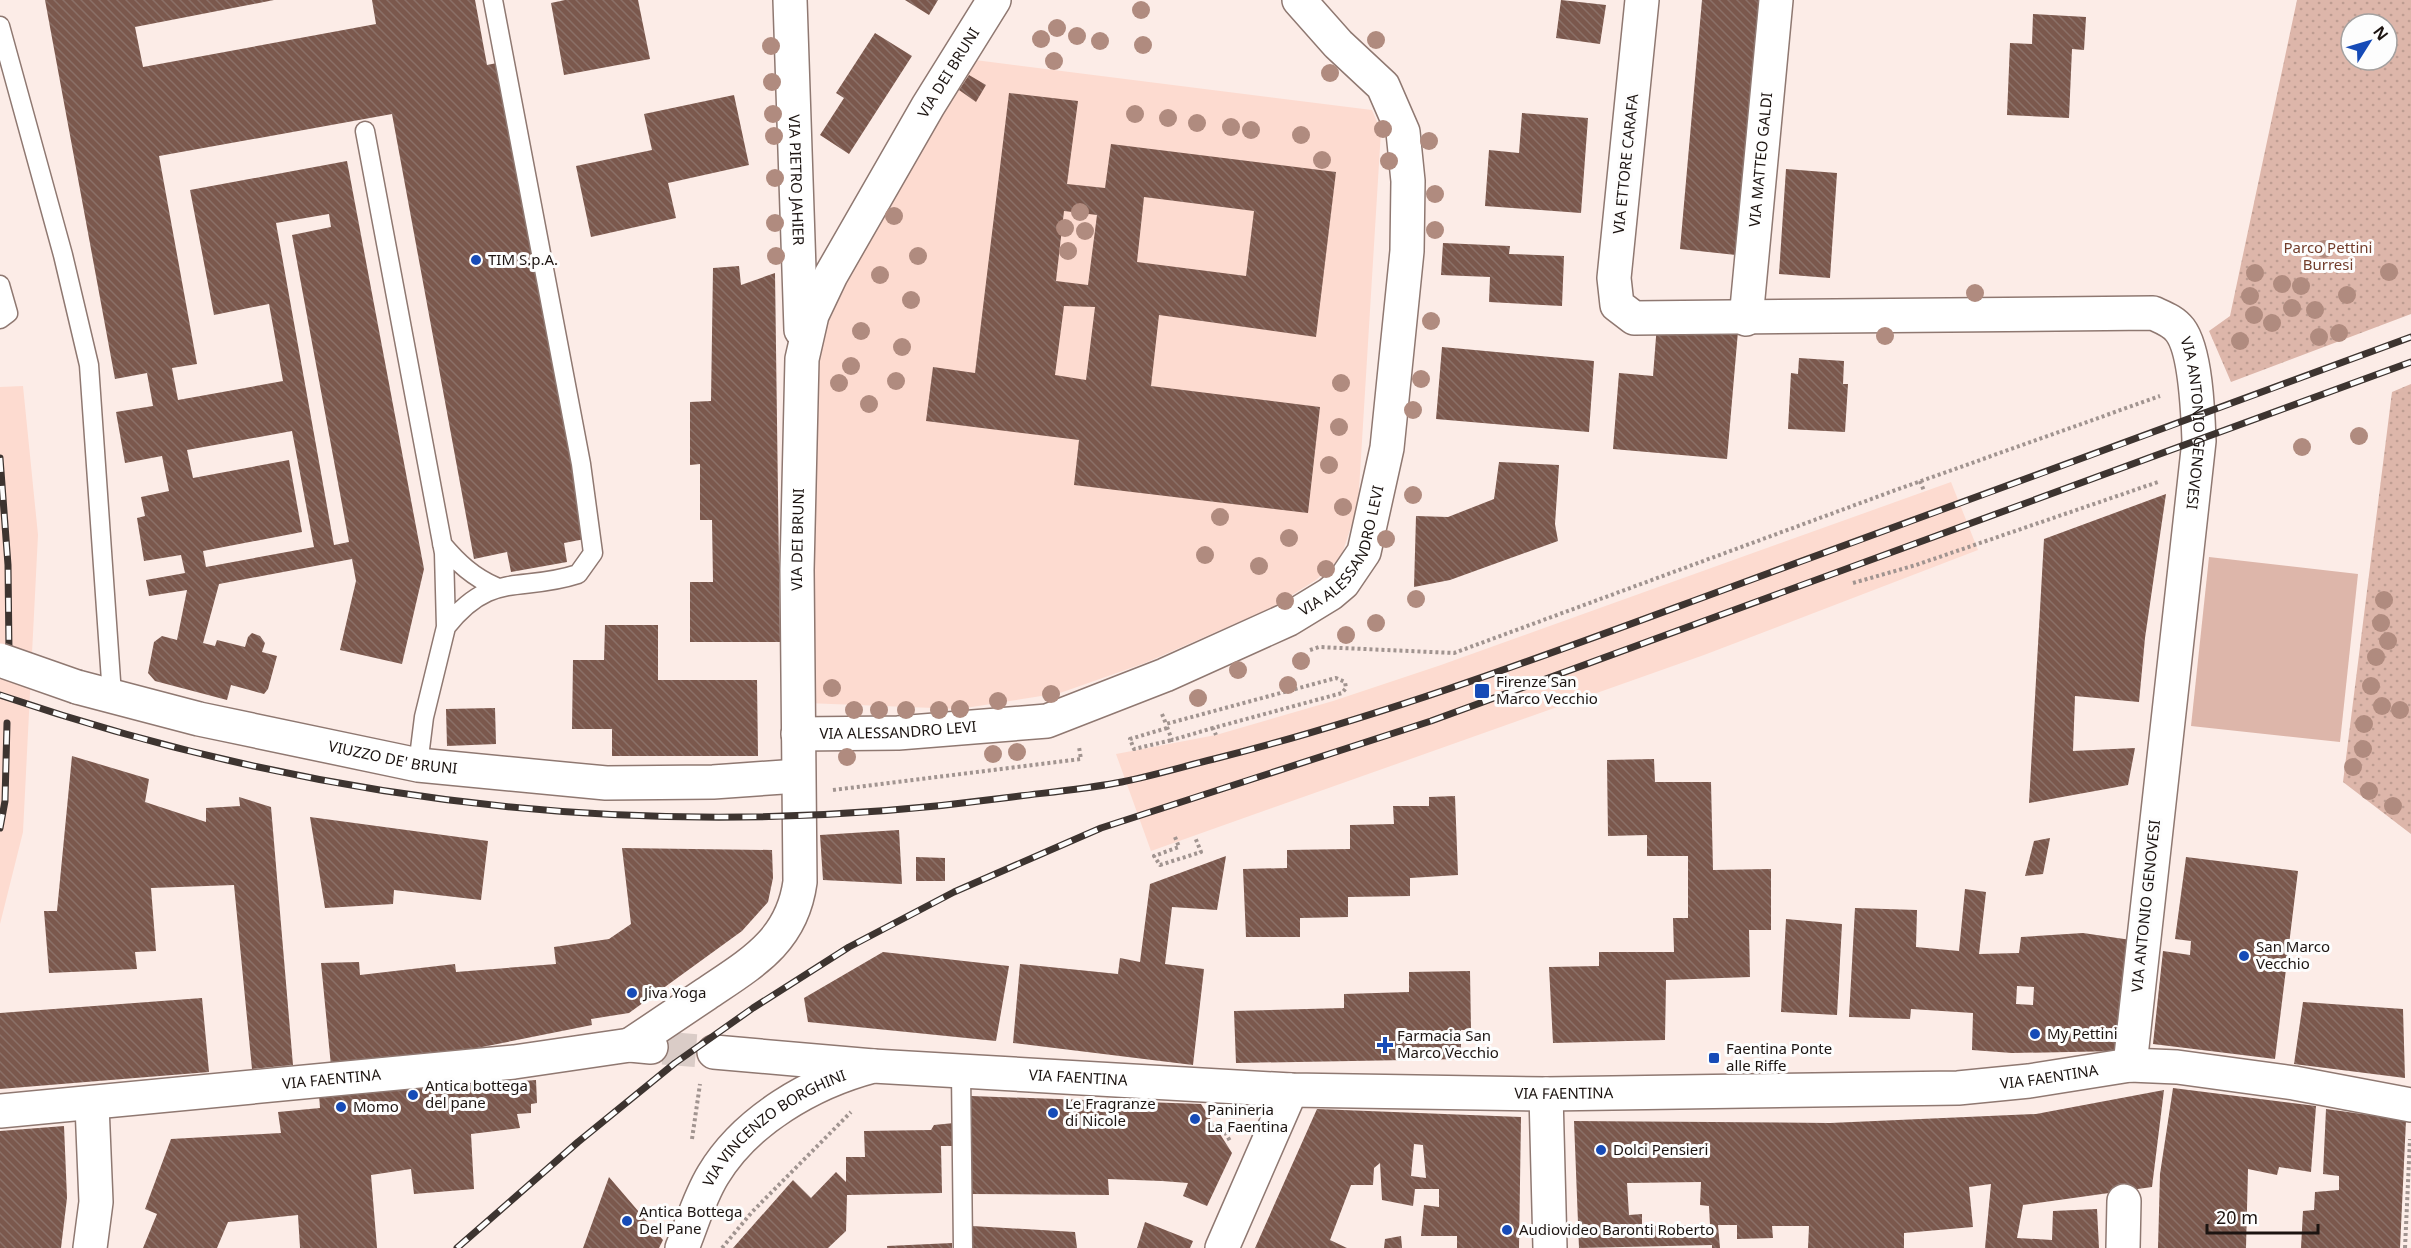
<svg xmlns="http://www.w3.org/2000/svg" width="2411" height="1248" viewBox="0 0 2411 1248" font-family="'Noto Sans',sans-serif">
<defs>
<pattern id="green-dots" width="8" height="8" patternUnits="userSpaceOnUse" patternTransform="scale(1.5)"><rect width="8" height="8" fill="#ddb6aa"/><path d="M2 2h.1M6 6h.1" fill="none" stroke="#bd9c91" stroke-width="1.8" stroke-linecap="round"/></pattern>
<pattern id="building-back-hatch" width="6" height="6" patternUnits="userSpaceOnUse" patternTransform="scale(1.5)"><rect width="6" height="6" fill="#7b584d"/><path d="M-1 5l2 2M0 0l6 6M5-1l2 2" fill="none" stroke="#8b7068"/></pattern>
</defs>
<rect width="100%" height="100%" fill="#fcece7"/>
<path fill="#fddbd0" d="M975,60L1372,110L1381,131L1358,506L1341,557L1316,580L1273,607L1145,663L1060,693L959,709L806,703L816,370L836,289Z
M23,386L38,535L23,832L0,924V387Z
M1951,482L1978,550L1704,655L1151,851L1116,754L1216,735L1333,701L1441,665Z"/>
<path fill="url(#green-dots)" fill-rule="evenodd" d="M2297,0H2411V314L2231,382L2209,331L2230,316ZM2351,24H2387V60H2351Z
M2411,384V834L2343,782L2392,392Z"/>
<path fill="#ddb6aa" d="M2209,557L2358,574L2340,742L2191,726Z"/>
<path fill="url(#building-back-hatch)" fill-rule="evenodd" d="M45,0H274L135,27L143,67L376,24L372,0H475L487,65L497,63L585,539L564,543L567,562L511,572L507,552L474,559L392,114L159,156L197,364L172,368L178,400L283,381L269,304L214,315L190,190L347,161L424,569L402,664L340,650L356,581L352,559L219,584L203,643L215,646L217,640L245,647L248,637L252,633L260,636L265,643L262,652L277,656L268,689L264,694L231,685L227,700L155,681L148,673L154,642L162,636L177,640L187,590L149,596L146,580L185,573L181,555L144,561L137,518L145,516L141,497L169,491L162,456L125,463L116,412L153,406L147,373L115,379ZM329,214L331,227L292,235L349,542L334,545L276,223ZM292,431L314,547L206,567L203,551L302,532L289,460L193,478L187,450Z
M565,0H638L650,59L564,75L551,3Z
M905,0H938L929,15Z
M1561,0L1606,5L1600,44L1556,38Z
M1702,0H1761L1736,255L1680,249Z
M2033,14L2086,17L2084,50L2072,49L2069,118L2007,115L2010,43L2032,44Z
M875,33L912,56L849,154L820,135L844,98L836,93Z
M969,75L986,85L976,102L959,90Z
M1009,93L1078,101L1067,184L1105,188L1111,144L1336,172L1316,337L1159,315L1151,386L1320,407L1308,513L1074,485L1079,440L926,421L933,367L975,373ZM1144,197L1254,211L1246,276L1137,262ZM1064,211L1097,215L1088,285L1056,281ZM1064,306L1095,307L1086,380L1055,375Z
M734,95L749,165L668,183L676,218L591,237L576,166L652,150L644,114Z
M1522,113L1588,118L1581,213L1485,206L1489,150L1519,153Z
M1786,169L1837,173L1830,278L1779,274Z
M1443,243L1510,246L1509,254L1564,256L1562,306L1489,302L1490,277L1441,275Z
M739,266L741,285L775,273L780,642H690V582H713L712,520H700V464L690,465V402L711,401L713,268Z
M1657,324L1738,331L1727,459L1613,449L1619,373L1653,376Z
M1442,347L1594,361L1589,432L1436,419Z
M1799,358L1844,361L1843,384H1848L1845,432L1788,429L1791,373L1798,374Z
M1499,462L1559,465L1555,524L1558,541L1450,580L1414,587L1416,516L1448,517L1494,499Z
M2166,494L2145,638L2139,702L2075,696L2073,751L2135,748L2128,785L2029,803L2044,539Z
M605,625H658V680H757L758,756H612V729H572L573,660H604Z
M495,708L496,744L447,746L446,709Z
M72,756L149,779L145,802L206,822V808L240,806L239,797L271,807L293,1065L252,1069L234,885L151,888L156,951L135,952L137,969L49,973L44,911H57Z
M1654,759L1655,782H1711L1713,870L1771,869V930H1749L1750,977L1666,980L1665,1040L1553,1043L1549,967L1599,966V952H1674L1673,918H1688V856H1647V835L1608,836L1607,760Z
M1455,796L1458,875L1410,878V896L1348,897V917L1300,918V937H1246L1243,869L1287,868V850L1350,849V825L1394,824L1393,806H1429V797Z
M310,817L488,841L481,900L394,890L393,904L325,908Z
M899,830L902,884L823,880L820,835Z
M2050,838L2043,874L2025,876L2034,841Z
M622,848L772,850L773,878L768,902L742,931L629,1013L591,1019L592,1025L467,1050L407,1059L331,1066L321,963L359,962L360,975L455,964L456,972L556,964L554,947L609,939L631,924Z
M1226,856L1217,910L1172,907L1165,964L1204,969L1193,1065L1013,1043L1020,964L1118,974L1120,958L1140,962L1150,884Z
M916,857L945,858V881H916Z
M2186,857L2298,871L2275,1059L2153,1044L2163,951L2190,955L2191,941L2175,939Z
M1965,889L1986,892L1979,954L2019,953L2021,937L2083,933L2131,940L2120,1051L2012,1053L1972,1050L1973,1013L1911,1009L1910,1019L1849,1017L1855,908L1917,910L1916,947L1959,951ZM2017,986L2034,987L2033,1005L2016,1004Z
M1786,919L1842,924L1837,1015L1781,1012Z
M883,952L1009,966L996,1041L808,1022L804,998Z
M1470,971L1471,1030H1461V1059L1236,1063L1234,1011L1344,1008V994L1409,992V972Z
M202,998L209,1072L0,1089V1013Z
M2303,1002L2403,1009L2405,1078L2294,1064Z
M536,1080L537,1103L531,1104V1113L517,1114L520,1128L471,1134L474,1189L414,1194L411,1169L371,1175L377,1248H300L298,1215L228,1222L217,1248H143L157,1214L145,1209L171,1139L281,1133L278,1112L320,1108L319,1095Z
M2173,1088L2316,1106L2311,1172L2279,1167L2277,1175L2248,1169L2246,1248H2158L2160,1174Z
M2164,1090L2152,1187L2023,1205L2017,1238L2052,1240L2053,1211L2097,1209L2099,1248H1985L1991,1184L1969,1187L1973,1227L1904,1233V1248H1808L1809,1226H1772L1773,1238L1737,1239V1225H1718L1720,1248H1712V1245L1579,1248L1574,1121L1830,1123L2036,1114ZM1701,1182L1700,1205L1709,1206L1710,1225L1642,1226V1214L1629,1215L1627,1183Z
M971,1096L1201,1104L1232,1153L1207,1206L1183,1196L1188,1183L1162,1181L1108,1179L1109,1195L970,1194Z
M1317,1109L1521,1117L1519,1248H1457V1236H1421L1424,1205L1439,1207V1189H1415L1413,1206L1382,1200L1380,1163L1374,1168L1373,1185H1351L1330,1240L1347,1248H1255ZM1414,1144L1423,1145L1426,1178L1411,1176Z
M2326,1109L2406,1120L2400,1248H2301L2303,1211L2314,1210L2315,1192L2339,1190V1176L2323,1174Z
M954,1123L955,1146H941L942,1193L847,1195L846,1231L828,1248H733L793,1180L811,1198L836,1172L846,1182V1157H865L864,1131L931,1130L934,1125Z
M64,1126L67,1198L61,1248H0V1131Z
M609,1177L663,1240L659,1248H583Z
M1145,1222L1193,1241L1190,1248H1137Z
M972,1226L1075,1232L1077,1248H971Z
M1401,1236L1402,1248H1384L1385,1239Z
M952,1243V1248H887V1246Z"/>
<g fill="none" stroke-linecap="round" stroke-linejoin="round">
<path stroke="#daccc7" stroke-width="33" stroke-dasharray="33 16" stroke-linecap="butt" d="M663,1048L714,1052"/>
<defs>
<path id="service" d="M0,26L63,255L89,365L112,695
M365,131L444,553L446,627L424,717L418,765
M0,285L8,313L0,319
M442,544C458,563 473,577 496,587
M446,627C491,570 520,593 578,574L593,553L581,464L493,0
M961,1072L963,1248"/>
<g id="minor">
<path id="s1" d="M790,0L801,330"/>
<path id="s2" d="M1642,0L1614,278L1617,305L1634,318L2153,313C2164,318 2173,321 2180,330C2196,351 2198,414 2199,441L2130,1065"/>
<path id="s3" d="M1746,319L1776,0"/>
<path id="s4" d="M77,687L199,719L418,765L606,783L713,782L798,776"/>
<path id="s5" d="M798,734L898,733L1047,721L1165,675L1289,619L1330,594L1343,583L1364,552L1387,448L1407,251L1408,181L1403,132L1383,86L1338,44L1299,0"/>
<path id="s6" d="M630,1045C655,1028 681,1011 706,994C752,963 792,941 800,882L797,570L802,359L812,315L831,275L928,106L994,0"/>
<path d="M714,1052L873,1066"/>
<path d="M1546,1094L1550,1248"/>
<path id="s7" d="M0,1111L514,1062L630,1045L651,1047"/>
<path d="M90,1248L96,1202L92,1105"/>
<path d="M1222,1248L1291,1090"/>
<path d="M2123,1248L2124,1201"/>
</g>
<g id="tertiary">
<path id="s8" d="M682,1248C692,1224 699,1198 713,1175C746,1120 812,1082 873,1066L1291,1090L1546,1094L1958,1088L2029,1081L2130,1065L2177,1067L2294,1083L2411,1105"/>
</g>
</defs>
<use href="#service" stroke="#8f7871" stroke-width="21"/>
<use href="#minor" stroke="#8f7871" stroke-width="36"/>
<use href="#tertiary" stroke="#8f7871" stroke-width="36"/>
<path stroke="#a19490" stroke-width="4" stroke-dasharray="3 3" stroke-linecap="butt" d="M1920,481L1924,491
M1853,583L1916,565L2158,482
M1310,650L1319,647L1454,653L1893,491L2160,396
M1162,714L1166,724L1336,678L1345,682L1346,688L1342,693L1213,728L1216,735
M1167,727L1172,740L1213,728
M1167,728L1130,739L1134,749L1172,740
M833,790L1081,759L1079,747
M1175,837L1179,847L1154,856L1160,865L1201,852L1195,837
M1219,1122L1230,1141
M692,1139L700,1084
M722,1248L752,1212L851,1112
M2405,1248L2410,1139"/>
<use href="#service" stroke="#fff" stroke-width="18"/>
<use href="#minor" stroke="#fff" stroke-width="33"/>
<use href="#tertiary" stroke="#fff" stroke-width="33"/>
<defs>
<path id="rail" d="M0,458L8,565L9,652
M0,695C326,806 662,844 1004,798C1041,793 1079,790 1116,783C1149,777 1181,767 1214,759C1385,716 1549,654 1715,593C1947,508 2179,423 2411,337
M0,828L5,801L7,723
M457,1248L578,1142L675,1063L753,1008L849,947L954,892L1101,828L1431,721L2411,362"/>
</defs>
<use href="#rail" stroke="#3d3430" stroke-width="7"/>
<use href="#rail" stroke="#fdfdfd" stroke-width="4.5" stroke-dasharray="14" stroke-linecap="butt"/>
<defs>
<path id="minor-bridge" d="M0,660L77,687"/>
</defs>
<use href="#minor-bridge" stroke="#8f7871" stroke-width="36" stroke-linecap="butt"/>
<use href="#minor-bridge" stroke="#fff" stroke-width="33"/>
</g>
<g fill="#b08b7f">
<circle cx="1141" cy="10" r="9"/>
<circle cx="1057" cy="28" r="9"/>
<circle cx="1077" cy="36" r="9"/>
<circle cx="1041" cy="39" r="9"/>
<circle cx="1376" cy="40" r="9"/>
<circle cx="1100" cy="41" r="9"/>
<circle cx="1143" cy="45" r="9"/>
<circle cx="771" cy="46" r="9"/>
<circle cx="1054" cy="61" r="9"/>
<circle cx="1330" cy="73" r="9"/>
<circle cx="772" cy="82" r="9"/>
<circle cx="773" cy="114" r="9"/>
<circle cx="1135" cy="114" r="9"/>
<circle cx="1168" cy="118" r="9"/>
<circle cx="1197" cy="123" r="9"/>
<circle cx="1231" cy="127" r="9"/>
<circle cx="1383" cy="129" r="9"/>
<circle cx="1251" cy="130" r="9"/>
<circle cx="1301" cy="135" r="9"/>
<circle cx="774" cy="136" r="9"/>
<circle cx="1429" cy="141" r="9"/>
<circle cx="1322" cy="160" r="9"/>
<circle cx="1389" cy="161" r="9"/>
<circle cx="775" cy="178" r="9"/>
<circle cx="1435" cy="194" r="9"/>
<circle cx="1080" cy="212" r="9"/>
<circle cx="894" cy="216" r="9"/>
<circle cx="775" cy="223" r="9"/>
<circle cx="1065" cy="228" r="9"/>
<circle cx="1435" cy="230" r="9"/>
<circle cx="1085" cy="231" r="9"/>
<circle cx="2324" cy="249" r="9"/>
<circle cx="1068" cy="251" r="9"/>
<circle cx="776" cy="256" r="9"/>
<circle cx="918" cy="256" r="9"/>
<circle cx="2389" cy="272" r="9"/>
<circle cx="2255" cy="273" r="9"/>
<circle cx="880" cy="275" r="9"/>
<circle cx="2282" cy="284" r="9"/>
<circle cx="2301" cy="286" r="9"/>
<circle cx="1975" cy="293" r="9"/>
<circle cx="2347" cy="295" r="9"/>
<circle cx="2250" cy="296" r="9"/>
<circle cx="911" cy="300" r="9"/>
<circle cx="2292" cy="308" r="9"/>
<circle cx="2315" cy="310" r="9"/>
<circle cx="2254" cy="315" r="9"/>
<circle cx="1431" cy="321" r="9"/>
<circle cx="2272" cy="323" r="9"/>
<circle cx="861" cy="331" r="9"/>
<circle cx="2339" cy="333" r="9"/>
<circle cx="1885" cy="336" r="9"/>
<circle cx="2319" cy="337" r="9"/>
<circle cx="2240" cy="341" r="9"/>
<circle cx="902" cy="347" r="9"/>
<circle cx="851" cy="366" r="9"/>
<circle cx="1421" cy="379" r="9"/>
<circle cx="896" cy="381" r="9"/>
<circle cx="839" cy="383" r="9"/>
<circle cx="1341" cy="383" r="9"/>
<circle cx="869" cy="404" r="9"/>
<circle cx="1413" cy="410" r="9"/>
<circle cx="1339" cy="427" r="9"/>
<circle cx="2359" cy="436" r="9"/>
<circle cx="2302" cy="447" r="9"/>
<circle cx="1329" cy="465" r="9"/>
<circle cx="1413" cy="495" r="9"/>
<circle cx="1343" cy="507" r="9"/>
<circle cx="1220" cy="517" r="9"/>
<circle cx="1289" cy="538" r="9"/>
<circle cx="1386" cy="539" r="9"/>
<circle cx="1205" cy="555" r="9"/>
<circle cx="1259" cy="566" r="9"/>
<circle cx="1326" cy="569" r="9"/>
<circle cx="1416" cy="599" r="9"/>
<circle cx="2384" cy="600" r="9"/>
<circle cx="1285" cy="601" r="9"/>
<circle cx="1376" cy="623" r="9"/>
<circle cx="2381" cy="623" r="9"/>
<circle cx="1346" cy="635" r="9"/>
<circle cx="2388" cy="641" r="9"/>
<circle cx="2376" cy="657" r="9"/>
<circle cx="1301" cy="661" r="9"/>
<circle cx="1238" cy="670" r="9"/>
<circle cx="1288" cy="685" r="9"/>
<circle cx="2371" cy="686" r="9"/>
<circle cx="832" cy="688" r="9"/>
<circle cx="1051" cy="694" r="9"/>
<circle cx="1198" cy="698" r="9"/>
<circle cx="998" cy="701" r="9"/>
<circle cx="2382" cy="706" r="9"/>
<circle cx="960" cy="709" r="9"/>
<circle cx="854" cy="710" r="9"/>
<circle cx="879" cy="710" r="9"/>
<circle cx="906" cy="710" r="9"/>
<circle cx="939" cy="710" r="9"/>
<circle cx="2400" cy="710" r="9"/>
<circle cx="2364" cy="724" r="9"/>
<circle cx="2363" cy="749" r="9"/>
<circle cx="1017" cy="752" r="9"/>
<circle cx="993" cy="754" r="9"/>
<circle cx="847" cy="757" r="9"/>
<circle cx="2353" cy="767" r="9"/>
<circle cx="2369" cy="791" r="9"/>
<circle cx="2393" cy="806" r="9"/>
</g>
<g fill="#164bb7" stroke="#fdfdfd" stroke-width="2">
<circle cx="476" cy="260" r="6"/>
<rect x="1474" y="683" width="16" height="16" rx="3"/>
<circle cx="2244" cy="956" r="6"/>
<circle cx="632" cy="993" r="6"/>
<circle cx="2035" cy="1034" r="6"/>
<path d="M1382 1036h6v6h6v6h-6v6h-6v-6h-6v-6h6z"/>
<rect x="1708" y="1052" width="12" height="12" rx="3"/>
<circle cx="413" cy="1095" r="6"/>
<circle cx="341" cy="1107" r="6"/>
<circle cx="1053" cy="1113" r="6"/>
<circle cx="1195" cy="1119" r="6"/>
<circle cx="1601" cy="1150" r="6"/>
<circle cx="627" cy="1221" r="6"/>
<circle cx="1507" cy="1230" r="6"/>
</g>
<g text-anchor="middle" stroke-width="6" stroke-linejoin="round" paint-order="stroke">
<g font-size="15" fill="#1c1411" stroke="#fdfdfd">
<text dy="5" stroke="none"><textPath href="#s6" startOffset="1090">VIA DEI BRUNI</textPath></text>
<text dy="5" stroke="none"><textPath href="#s3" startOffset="160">VIA MATTEO GALDI</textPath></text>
<text transform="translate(1626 164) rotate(-84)" y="5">VIA ETTORE CARAFA</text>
<text dy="5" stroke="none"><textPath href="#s1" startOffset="180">VIA PIETRO JAHIER</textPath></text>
<text dy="5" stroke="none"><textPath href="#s2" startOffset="975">VIA ANTONIO GENOVESI</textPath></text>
<text dy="5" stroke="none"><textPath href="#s6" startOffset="586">VIA DEI BRUNI</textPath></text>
<text dy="5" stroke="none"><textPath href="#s5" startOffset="604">VIA ALESSANDRO LEVI</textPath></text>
<text dy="5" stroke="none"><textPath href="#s5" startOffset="100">VIA ALESSANDRO LEVI</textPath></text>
<text dy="5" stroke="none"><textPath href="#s4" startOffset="324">VIUZZO DE' BRUNI</textPath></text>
<text transform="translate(2146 906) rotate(-84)" y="5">VIA ANTONIO GENOVESI</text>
<text dy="5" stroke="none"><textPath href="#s8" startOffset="1455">VIA FAENTINA</textPath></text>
<text dy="5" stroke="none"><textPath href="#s8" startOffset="483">VIA FAENTINA</textPath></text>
<text dy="5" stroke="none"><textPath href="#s7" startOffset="333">VIA FAENTINA</textPath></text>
<text dy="5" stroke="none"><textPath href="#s8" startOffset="969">VIA FAENTINA</textPath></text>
<text dy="5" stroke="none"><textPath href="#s8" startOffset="158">VIA VINCENZO BORGHINI</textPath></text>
</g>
<g font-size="15" fill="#713c2a" stroke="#fdfdfd">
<text x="2328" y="253">Parco Pettini<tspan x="2328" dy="17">Burresi</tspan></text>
</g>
<g font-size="15" fill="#1c1411" stroke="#fdfdfd" text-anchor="start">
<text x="488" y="265">TIM S.p.A.</text>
<text x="1496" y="687">Firenze San<tspan x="1496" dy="17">Marco Vecchio</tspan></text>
<text x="2256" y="952">San Marco<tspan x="2256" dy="17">Vecchio</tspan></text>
<text x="644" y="998">Jiva Yoga</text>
<text x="2047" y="1039">My Pettini</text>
<text x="1397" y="1041">Farmacia San<tspan x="1397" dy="17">Marco Vecchio</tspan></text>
<text x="1726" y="1054">Faentina Ponte<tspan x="1726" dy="17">alle Riffe</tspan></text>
<text x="425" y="1091">Antica bottega<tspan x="425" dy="17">del pane</tspan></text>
<text x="1065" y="1109">Le Fragranze<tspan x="1065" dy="17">di Nicole</tspan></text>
<text x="353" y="1112">Momo</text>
<text x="1207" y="1115">Panineria<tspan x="1207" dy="17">La Faentina</tspan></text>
<text x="1613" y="1155">Dolci Pensieri</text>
<text x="639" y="1217">Antica Bottega<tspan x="639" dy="17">Del Pane</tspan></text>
<text x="1519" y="1235">Audiovideo Baronti Roberto</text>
</g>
</g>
<g transform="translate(2369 42) rotate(53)"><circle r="28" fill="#fdfdfd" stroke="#a3a09f" stroke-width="1.5"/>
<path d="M0-4.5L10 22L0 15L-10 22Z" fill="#164bb7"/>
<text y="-9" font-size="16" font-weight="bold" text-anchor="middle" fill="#1c1411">N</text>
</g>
<path d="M2207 1224v9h111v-9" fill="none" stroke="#1c1411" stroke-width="3"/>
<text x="2216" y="1224" font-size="18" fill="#1c1411" stroke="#fdfdfd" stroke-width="4.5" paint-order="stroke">20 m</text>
</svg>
